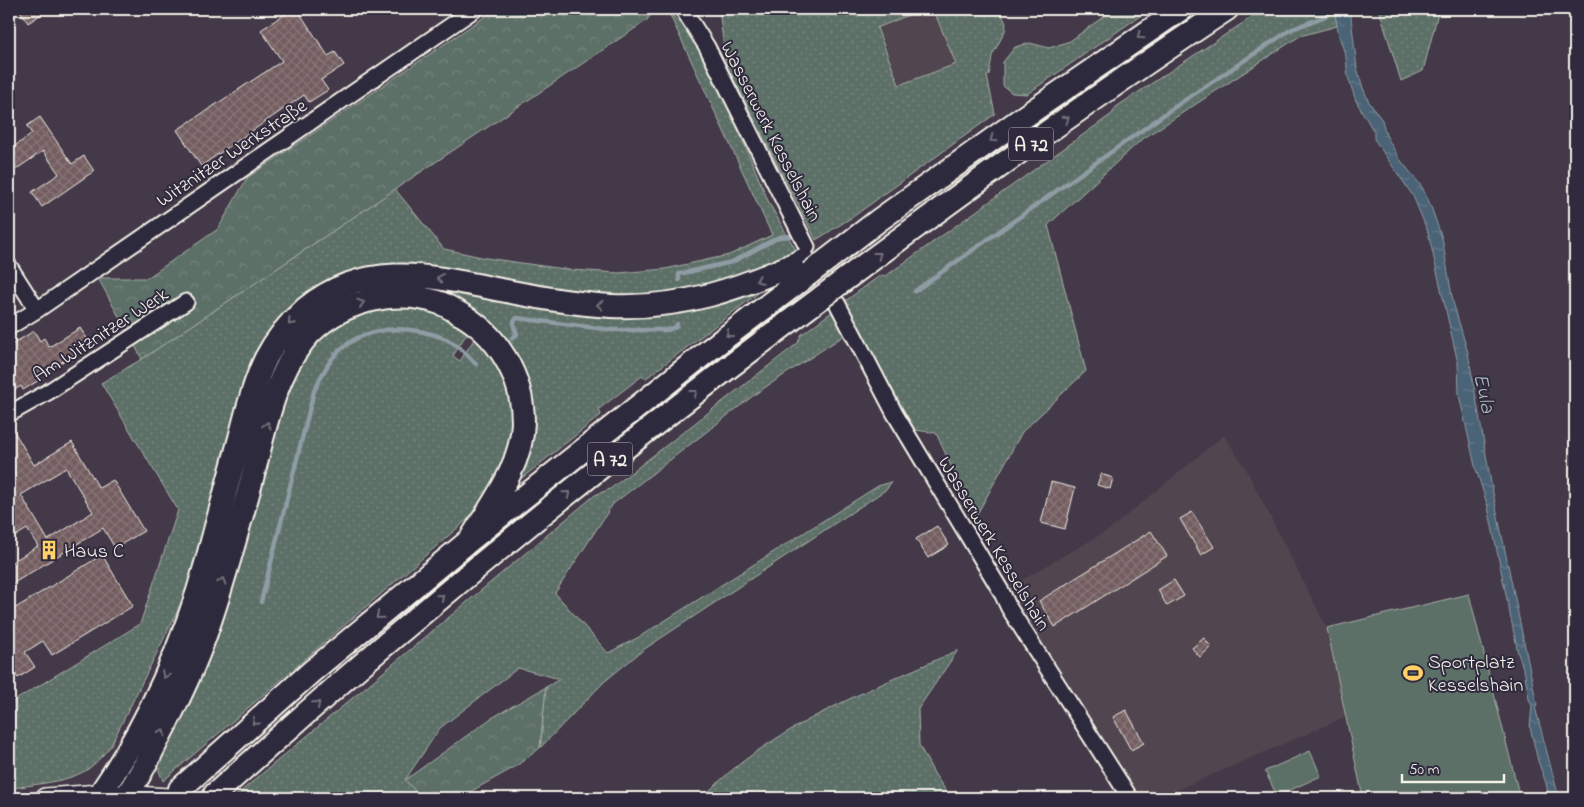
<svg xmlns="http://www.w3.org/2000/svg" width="1584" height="807" viewBox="0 0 1584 807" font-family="'Indie Flower',sans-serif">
<defs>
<pattern id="grass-dots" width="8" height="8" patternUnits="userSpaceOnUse" patternTransform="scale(1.25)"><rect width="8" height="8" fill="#5d6f67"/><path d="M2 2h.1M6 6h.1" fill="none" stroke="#75847d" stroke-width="1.8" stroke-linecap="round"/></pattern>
<pattern id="forest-crowns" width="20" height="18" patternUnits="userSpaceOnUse" patternTransform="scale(1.25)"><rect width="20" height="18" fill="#5d6f67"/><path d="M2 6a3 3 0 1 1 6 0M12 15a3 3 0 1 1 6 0" fill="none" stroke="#75847d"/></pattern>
<pattern id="water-ripples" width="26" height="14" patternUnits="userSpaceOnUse" patternTransform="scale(1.25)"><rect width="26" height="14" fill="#4b6376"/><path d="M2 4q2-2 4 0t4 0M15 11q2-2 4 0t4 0" fill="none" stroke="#667a8a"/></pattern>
<pattern id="building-cross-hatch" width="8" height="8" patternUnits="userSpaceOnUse" patternTransform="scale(1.25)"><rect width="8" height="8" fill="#735d60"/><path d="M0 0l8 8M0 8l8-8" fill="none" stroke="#887577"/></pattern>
</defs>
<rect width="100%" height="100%" fill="#433948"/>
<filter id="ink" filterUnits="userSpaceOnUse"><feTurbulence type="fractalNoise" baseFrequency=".02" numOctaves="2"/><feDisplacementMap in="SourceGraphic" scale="10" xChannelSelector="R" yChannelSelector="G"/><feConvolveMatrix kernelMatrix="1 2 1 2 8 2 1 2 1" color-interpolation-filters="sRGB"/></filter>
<g filter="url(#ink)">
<path fill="#51444f" d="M923,9H933L956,64L899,85L877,28Z
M1224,435L1245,467L1327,628L1346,717L1159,798H1137L1024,616L1002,591L1110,529Z"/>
<path fill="url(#grass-dots)" stroke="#a8b0a8" d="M719,9H923L877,28L899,85L956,64L933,9H999L1006,23L1005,31L992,56L989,75L987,76L995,114L854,216L816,240L726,64Z
M1114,9H1150L1027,94L1012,93L1003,86V62L1015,47L1030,43L1049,48L1070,41Z
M1264,9H1334L1337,26L1300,36L1141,140L1048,225L1086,371L1022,432L975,518L936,433L915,430L844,302L878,277L887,275L1112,114L1116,107Z
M1379,9H1439L1423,71L1401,81Z
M669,13L687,28L726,100L769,203L797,252L727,282L685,292L599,298L466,274L320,286L300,299L282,316L180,606L110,747C102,756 95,765 85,771C64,783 32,784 9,789V704L140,624L178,510L101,383L142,359L395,189L444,249L486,258L571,270L619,273L665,269L729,255L772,235Z
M405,281C455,285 502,298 551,307C589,314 654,315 692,308C713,303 733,296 753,289L757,294L645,379L642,376L599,409L601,415L522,478L517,473C523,456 530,439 530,421C530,341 461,281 382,290C347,294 315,317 293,344C275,365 268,397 261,424C255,446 248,468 242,489C233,522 224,555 214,588C208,607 200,626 193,645C188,630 201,602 206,587C221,542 233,497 245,452C250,431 254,409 261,390C269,369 279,346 294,330C328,294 358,286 405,281Z
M380,306H425L465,325L467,333L453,356L460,361L473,341L479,337L510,385L516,436L488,498L468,519L163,781L159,771V763L277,414L308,347L344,318Z
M833,311L845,335L758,392L613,504L555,593L608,653L639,637L878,486L891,482L887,489L643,650L604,682L540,748L546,687L560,679L518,668L440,728L405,780L422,798H233L595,495L610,489L798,343L801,335Z
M958,650L918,709L919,745L935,775L951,798H702C769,727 871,690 958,650Z"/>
<path fill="url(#forest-crowns)" stroke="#a8b0a8" d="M496,9H656L646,21L142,359L98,278H147L218,229L247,178Z
M546,687L540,748L515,767L459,798H422L405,780L490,719Z"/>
<path fill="#5d6f67" stroke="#a8b0a8" d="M1469,594L1520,798H1363L1327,628Z
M1310,751L1321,776L1277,796L1265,771Z"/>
<path fill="url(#water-ripples)" stroke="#8f9ca4" d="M1334,9H1350L1357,68L1363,88L1369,102L1382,120L1386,135L1398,157L1422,187L1430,204L1442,238L1453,302L1468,353L1491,483L1537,705L1535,707L1559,798H1549L1546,783L1538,761L1530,727L1532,706L1529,699L1525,674L1518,653L1488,507L1475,466L1459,395L1458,363L1428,232L1413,196L1374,139V132L1356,101L1348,77L1346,57L1339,36Z"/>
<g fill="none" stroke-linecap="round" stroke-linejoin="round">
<path stroke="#8f9ca4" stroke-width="4.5" d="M679,280V274L732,262L779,237L790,236
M915,291L1176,106L1290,30L1323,17L1337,9
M512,338L517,334L514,327V321L517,318L612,330H667L676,327L677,324
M261,602L314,391C320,379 326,365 335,355C363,324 410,324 446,339C457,344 468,355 476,364"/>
</g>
<path fill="url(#building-cross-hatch)" stroke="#f4f1e8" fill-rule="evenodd" d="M19,9H49L28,23Z
M292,9H297L328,56L335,52L344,65L321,80L328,90L309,102L304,95L201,166L177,130L282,61L261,30Z
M40,117L72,164L84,156L94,171L42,207L32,192L59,174L43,151L9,174V150L32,134L27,126Z
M80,328L91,344L39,376L41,379L23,390L21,386L9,393V346L34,331L40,341L44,338L49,347Z
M9,423L34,465L72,442L99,488L113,480L144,531L115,548L103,528L9,586V564L38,546L27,529L9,540ZM66,468L93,512L48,540L21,495Z
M1101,474L1113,478L1110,489L1097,485Z
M1051,482L1075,488L1065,529L1041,523Z
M1192,512L1214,547L1201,555L1180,519Z
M937,526L949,545L928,558L916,539Z
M1151,531L1167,556L1055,627L1039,601Z
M102,555L133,606L52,655L43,641L25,652L35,667L18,678L9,663V612Z
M1174,580L1184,596L1167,606L1158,590Z
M1204,638L1211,647L1200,657L1192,648Z
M1126,710L1144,743L1131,750L1113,717Z"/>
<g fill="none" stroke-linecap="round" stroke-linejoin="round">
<defs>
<path id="minor" d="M683,9L707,47L807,247
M9,266L37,310
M837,303L895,414L1001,591L1009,608L1130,798
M9,327L37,310L475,9
M9,414L48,392L186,302"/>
<path id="major" d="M45,798L100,794L169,798"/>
<path id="highway" d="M827,260L879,220L1018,121L1181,9
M839,284C966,189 1095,96 1227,9
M180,789L311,672L470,540L709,350L810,273
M215,794C278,738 340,682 405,628C540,513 680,403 822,297
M101,798L100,794C148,724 185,642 207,560C218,519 229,479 240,438C247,411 254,383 266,358C276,339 289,323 305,309C365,259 432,276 501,290C537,297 574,304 611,306C682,309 739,289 803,260
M125,798C138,779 149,758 159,737C175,707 190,676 202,644C220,596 233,546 247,497C262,446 270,382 304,340C336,302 394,287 440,303C446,305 452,309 457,312C497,333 523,376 523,422C522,466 492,504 470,540"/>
</defs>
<use href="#minor" stroke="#f4f1e8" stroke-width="19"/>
<use href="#major" stroke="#f4f1e8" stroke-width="22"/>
<use href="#highway" stroke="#f4f1e8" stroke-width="26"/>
<use href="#minor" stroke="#2f2a3d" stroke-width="15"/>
<use href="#major" stroke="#2f2a3d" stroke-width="19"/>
<use href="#highway" stroke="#2f2a3d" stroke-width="22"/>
<defs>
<path id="highway-bridge" d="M810,273L827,260
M822,297L839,284"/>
</defs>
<use href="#highway-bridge" stroke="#f4f1e8" stroke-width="26" stroke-linecap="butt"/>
<use href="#highway-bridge" stroke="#2f2a3d" stroke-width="22"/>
</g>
<defs><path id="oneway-chevron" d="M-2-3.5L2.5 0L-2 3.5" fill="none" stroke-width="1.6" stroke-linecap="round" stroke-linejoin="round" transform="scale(1.25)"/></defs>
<g stroke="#747079">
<use href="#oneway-chevron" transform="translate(1140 36) rotate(145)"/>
<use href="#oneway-chevron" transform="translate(1066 119) rotate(-35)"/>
<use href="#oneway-chevron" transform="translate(993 139) rotate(144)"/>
<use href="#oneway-chevron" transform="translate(878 255) rotate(-37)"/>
<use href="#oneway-chevron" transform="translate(440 278) rotate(-171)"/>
<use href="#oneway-chevron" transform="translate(759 280) rotate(158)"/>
<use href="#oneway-chevron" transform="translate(361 303) rotate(-18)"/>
<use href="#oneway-chevron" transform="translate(600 305) rotate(-176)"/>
<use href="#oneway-chevron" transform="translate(291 322) rotate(133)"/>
<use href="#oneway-chevron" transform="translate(729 334) rotate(142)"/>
<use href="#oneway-chevron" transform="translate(694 393) rotate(-38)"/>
<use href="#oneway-chevron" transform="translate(267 425) rotate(-75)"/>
<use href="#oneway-chevron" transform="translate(567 494) rotate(-39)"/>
<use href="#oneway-chevron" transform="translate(222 581) rotate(-74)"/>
<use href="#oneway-chevron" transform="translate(441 597) rotate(-40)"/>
<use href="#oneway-chevron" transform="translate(379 616) rotate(140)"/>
<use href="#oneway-chevron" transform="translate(165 675) rotate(116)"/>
<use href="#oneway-chevron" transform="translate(317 704) rotate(-41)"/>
<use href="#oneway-chevron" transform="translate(255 722) rotate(138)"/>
<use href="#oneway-chevron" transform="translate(162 732) rotate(-63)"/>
</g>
</g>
<defs>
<symbol id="building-bare" viewBox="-9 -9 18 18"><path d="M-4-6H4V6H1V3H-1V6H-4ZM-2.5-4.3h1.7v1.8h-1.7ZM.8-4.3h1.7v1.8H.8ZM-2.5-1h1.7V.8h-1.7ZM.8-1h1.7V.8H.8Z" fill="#ffd166" stroke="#2f2a3d" stroke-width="2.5" paint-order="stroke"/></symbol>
<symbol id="stadium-bare" viewBox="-9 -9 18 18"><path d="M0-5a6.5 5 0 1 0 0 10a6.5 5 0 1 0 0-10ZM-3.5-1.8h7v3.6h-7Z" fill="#ffd166" stroke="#2f2a3d" stroke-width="2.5" paint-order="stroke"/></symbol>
</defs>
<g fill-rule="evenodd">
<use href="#building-bare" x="35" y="536" width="28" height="28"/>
<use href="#stadium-bare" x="1399" y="659" width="28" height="28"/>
</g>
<g text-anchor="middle" stroke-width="4" stroke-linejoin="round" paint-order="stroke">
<g fill="#2f2a3d" stroke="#b9b5b5" stroke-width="1">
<rect x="1008.5" y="127.5" width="45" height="33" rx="4"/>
<rect x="587.5" y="442.5" width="45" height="33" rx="4"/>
</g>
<g font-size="19" font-weight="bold" fill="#f4f1e8">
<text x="1031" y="151">A 72</text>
<text x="610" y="466">A 72</text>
</g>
<g font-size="20" fill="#f4f1e8" stroke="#2f2a3d">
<text transform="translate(772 131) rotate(63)" y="7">Wasserwerk Kesselshain</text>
<text transform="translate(231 152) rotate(-34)" y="7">Witznitzer Werkstraße</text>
<text transform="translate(100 334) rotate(-33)" y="7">Am Witznitzer Werk</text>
<text transform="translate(995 543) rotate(59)" y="7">Wasserwerk Kesselshain</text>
</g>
<g font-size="20" fill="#f4f1e8" stroke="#2f2a3d" text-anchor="start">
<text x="64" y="557">Haus C</text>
<text x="1428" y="668">Sportplatz<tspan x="1428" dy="23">Kesselshain</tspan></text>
</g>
<g font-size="21" font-style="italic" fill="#b0b8ba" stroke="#2f2a3d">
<text transform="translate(1485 393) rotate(78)" y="7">Eula</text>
</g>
</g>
<rect width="1584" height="807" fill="none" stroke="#2f2a3d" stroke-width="30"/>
<rect x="15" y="15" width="1554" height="777" fill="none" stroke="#f4f1e8" stroke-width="2" filter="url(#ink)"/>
<path d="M1402 774v8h102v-8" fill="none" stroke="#f4f1e8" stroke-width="2.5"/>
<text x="1409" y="774" font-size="15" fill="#f4f1e8" stroke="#2f2a3d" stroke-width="4" paint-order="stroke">50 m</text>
</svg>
